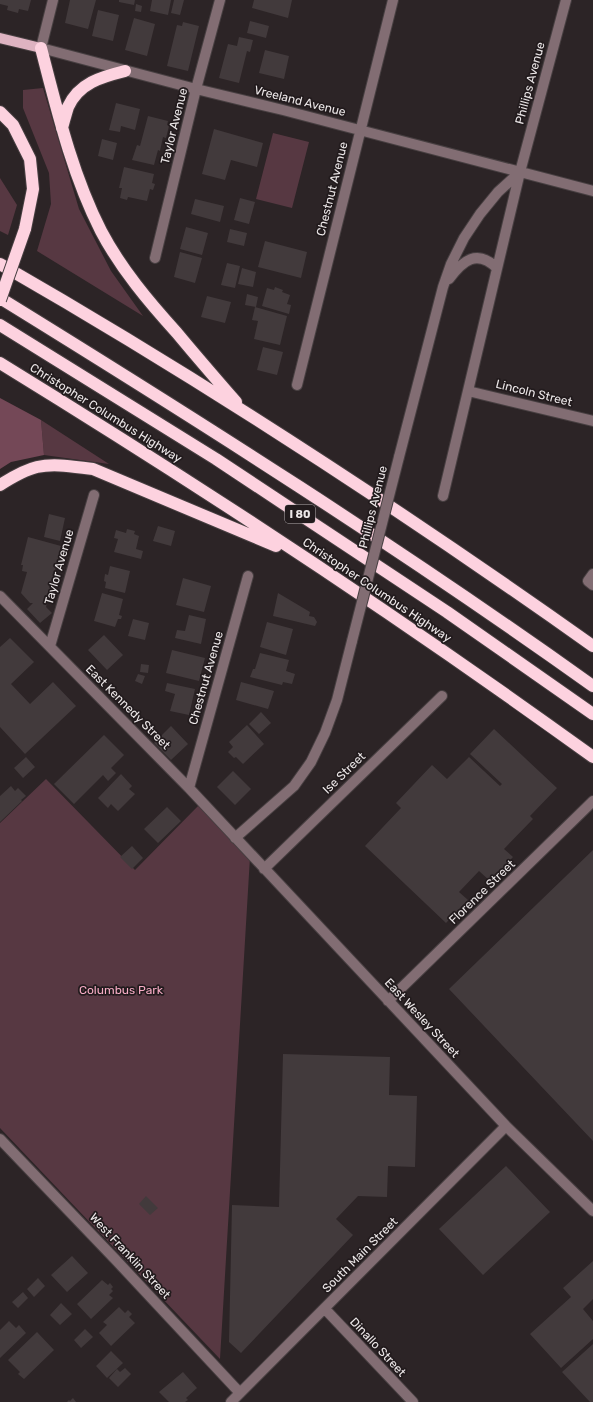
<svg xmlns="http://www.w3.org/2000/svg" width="593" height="1402" viewBox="0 0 593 1402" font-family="Rubik,sans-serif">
<rect width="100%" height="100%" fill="#2c2426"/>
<path fill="#573842" d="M43,88L79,209L111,271L143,316L37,251L51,204L49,173L23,108V90Z
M273,133L309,142L292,208L256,199Z
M0,178L17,205L8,235L0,231Z
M41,420L109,464L44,455Z
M46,779L135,870L200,804L250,857L220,1359L0,1128V823Z"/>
<path fill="#744857" d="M0,398L41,420L44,455L11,462L0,469Z"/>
<path fill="#423a3c" d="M0,0H31L28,11L19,9L18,13L7,10L8,6L0,4Z
M70,0H96L88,29L65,23Z
M119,0H135L134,5L119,2Z
M152,0H171L168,15L150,11Z
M174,0H184L180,15L171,13Z
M254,0H292L288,18L252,8Z
M136,4L142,6L141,12L135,11Z
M98,10L119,15L113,41L92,36Z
M134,18L155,24L147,56L125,50Z
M250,21L269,26L266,38L247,33Z
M183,22L199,26L188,71L167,66L177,25L182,26Z
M239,37L253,40L250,52L247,51L239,83L219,78L228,44L237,46Z
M265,50L289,56L284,79L259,73Z
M116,103L140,109L135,130L121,126L120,132L109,130Z
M148,116L168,121L167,125L169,126L166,138L163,137L160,151L158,150L154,165L132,160L137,145L140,146Z
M214,129L263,143L257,167L231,160L225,180L202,174Z
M102,139L117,143L113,160L98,156Z
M124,167L154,174L152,183L155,184L153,190L150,189L147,201L128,197L127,200L120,198L122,188H119Z
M240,198L255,202L249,224L234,220Z
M195,199L224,206L220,222L191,214Z
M186,227L208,233L202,255L180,249Z
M230,229L247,233L244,246L227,242Z
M265,241L307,252L301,278L258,267Z
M180,252L202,258L195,283L174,277Z
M227,263L240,266L235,288L221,285Z
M242,268L256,272L253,287L238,284Z
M275,287L283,290L282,292L290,295L287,304L291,305L289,314L262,306L267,288L274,290Z
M247,294L258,297L256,307L245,305Z
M207,296L231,302L225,323L201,317Z
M255,307L287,316L280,345L254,339L258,321L252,320Z
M263,347L283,352L277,375L257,370Z
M49,514L65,518L60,541L44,537Z
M158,526L175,531L171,546L153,541Z
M127,529L135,531L134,534L139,536L136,549L143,551L141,559L114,552L118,539L114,538L116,530L126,533Z
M28,537L61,546L46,607L52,613L40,623L27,609L33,603H30L21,593L27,572L22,571L23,565H21Z
M110,566L130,571L125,593L105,588L106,582L104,581L105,574L108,575Z
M183,578L211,586L204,612L176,605Z
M102,593L123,599L119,615L122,616L121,619H118L115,627L94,621Z
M278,593L310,612L309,616L314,617L317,622L315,626L273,616Z
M189,615L206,619L201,644L175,638L177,630L185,631Z
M133,619L149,623L145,640L128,636Z
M267,622L293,629L286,655L260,647Z
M104,635L123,655L107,670L88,650Z
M10,638L34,662L11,684L30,704L53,682L76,706L25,754L0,727V647Z
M172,650L205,658L199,681L166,673Z
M260,653L289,660L286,671L295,674L292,684L283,682L282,685L250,677L253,669H255Z
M141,664L149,665L148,673L140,672Z
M138,674L145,676L142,684L135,681Z
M241,682L274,691L268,709L236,700Z
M167,683L195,689L189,715L170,711L175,694L165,691Z
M261,712L271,723L259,734L249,724Z
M247,725L264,744L243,764L236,757L234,758L228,752L233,747L229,742Z
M171,726L188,744L171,760L154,743Z
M494,729L557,788L530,816L533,819L504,849L513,857L490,881L479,871L459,892L468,900L446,923L365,846L401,808L396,803L432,765L447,779L469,757L500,786L502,784L470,754Z
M104,735L124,755L111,768L116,773L108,781L103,775L74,804L54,784Z
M26,757L35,767L23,778L14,768Z
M233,771L251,789L235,805L217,787Z
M121,774L132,786L129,789L135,794L118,811L111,804L108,808L98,798Z
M11,786L15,791L18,788L26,796L21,800L22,801L0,822V796Z
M167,807L181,821L158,843L144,829Z
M132,846L143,858L132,869L120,857Z
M593,850V1141L449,989Z
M283,1054L390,1057L389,1095L417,1096L415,1167L388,1166L387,1197L358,1196L336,1219L353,1235L241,1353L229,1342L232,1205L279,1207Z
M506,1166L550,1212L483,1275L439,1229Z
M146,1196L158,1208L150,1215L139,1204Z
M72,1256L88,1273L67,1292L51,1275Z
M593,1261V1299L583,1309L593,1321V1339L561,1368L530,1334L571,1297L563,1288Z
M38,1278L45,1286L34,1297L27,1289Z
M102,1280L108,1285L110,1283L113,1287L111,1289L113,1291L109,1295L113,1298L91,1319L77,1304Z
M23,1292L28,1298L18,1308L12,1302Z
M61,1303L72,1314L60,1325L50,1315Z
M119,1307L125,1313L128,1310L132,1314L129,1317L135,1323L111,1346L99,1333L107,1325L103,1322Z
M9,1321L16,1328L19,1325L26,1333L0,1358V1330Z
M85,1329L93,1337L81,1348L74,1340Z
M37,1332L54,1350L24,1379L18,1374L20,1372L8,1360Z
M593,1344V1402H590L562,1372Z
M111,1351L123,1363L107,1378L96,1366Z
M125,1368L131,1374L118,1387L109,1378L117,1369L120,1372Z
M183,1372L197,1388L186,1398L188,1400L185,1402H169L159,1392Z
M73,1398L76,1402H67L69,1400L70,1401Z"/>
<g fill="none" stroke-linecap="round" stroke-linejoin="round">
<defs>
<path id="minor" d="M53,0L41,48L196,89L283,110L593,191
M155,258L196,89L220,0
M449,279C463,260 477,249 497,268
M297,385L393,0
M468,391L593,421
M399,457L443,287L451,264L464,238L480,214L498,192L520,172L566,0
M443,496L520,172
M593,574L588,581L593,585
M0,596L189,788L506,1126L593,1211
M50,646L94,495
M189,788L248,576
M235,838L294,786L311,762L325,733L337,700L352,641
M264,869L442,696
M388,1001L593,801
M0,1139L114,1258L240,1393
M325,1309L413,1402
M231,1402L506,1126"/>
<path id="major" d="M0,38L41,48"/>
<path id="highway" d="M41,48C57,110 72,174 101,231C121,269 149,302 177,333C196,356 216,379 236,402
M0,112L13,125L30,159L33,189L25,229
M62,128C64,121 66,113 68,107C79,83 101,77 125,71
M0,264C204,381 401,510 593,646
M0,298C201,422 401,549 593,686
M0,325L216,459L447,612L593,714
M0,363C202,487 401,618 593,757
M0,485C11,478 24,470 37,467C55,463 75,467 93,469L276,546"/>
</defs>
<use href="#minor" stroke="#473f41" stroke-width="12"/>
<use href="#major" stroke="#473f41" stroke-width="12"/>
<use href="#highway" stroke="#473f41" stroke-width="14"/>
<use href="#minor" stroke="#826d73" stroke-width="10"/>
<use href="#major" stroke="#deb3c1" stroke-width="10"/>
<use href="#highway" stroke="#fdd2df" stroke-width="12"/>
<defs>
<path id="minor-bridge" d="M352,641L399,457"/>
<path id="highway-bridge" d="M0,300L25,229"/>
</defs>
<use href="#minor-bridge" stroke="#473f41" stroke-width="12" stroke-linecap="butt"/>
<use href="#highway-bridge" stroke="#473f41" stroke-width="14" stroke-linecap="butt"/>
<use href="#minor-bridge" stroke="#826d73" stroke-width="10"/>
<use href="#highway-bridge" stroke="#fdd2df" stroke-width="12"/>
</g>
<g text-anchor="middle" stroke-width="3.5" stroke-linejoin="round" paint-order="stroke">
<rect fill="#221b1d" stroke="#b0aaac" stroke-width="1" x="285" y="505" width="30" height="18" rx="3"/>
<g font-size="11" font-weight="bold" fill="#ede8e9">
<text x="300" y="518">I 80</text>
</g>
<g font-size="12" fill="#ede8e9" stroke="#221b1d">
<text transform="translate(530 83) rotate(-75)" y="4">Phillips Avenue</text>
<text transform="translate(300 101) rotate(14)" y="4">Vreeland Avenue</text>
<text transform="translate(174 126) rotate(-76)" y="4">Taylor Avenue</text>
<text transform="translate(332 189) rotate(-76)" y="4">Chestnut Avenue</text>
<text transform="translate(534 393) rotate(14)" y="4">Lincoln Street</text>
<text transform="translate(106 413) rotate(32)" y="4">Christopher Columbus Highway</text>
<text transform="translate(373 507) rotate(-76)" y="4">Phillips Avenue</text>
<text transform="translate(59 567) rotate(-74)" y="4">Taylor Avenue</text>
<text transform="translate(377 590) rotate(34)" y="4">Christopher Columbus Highway</text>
<text transform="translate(206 678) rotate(-74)" y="4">Chestnut Avenue</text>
<text transform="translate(128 707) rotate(45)" y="4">East Kennedy Street</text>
<text transform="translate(344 773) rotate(-44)" y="4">Ise Street</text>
<text transform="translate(482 892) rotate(-44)" y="4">Florence Street</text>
<text transform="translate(422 1018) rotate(47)" y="4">East Wesley Street</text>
<text transform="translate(360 1255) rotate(-45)" y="4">South Main Street</text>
<text transform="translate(130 1256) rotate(47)" y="4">West Franklin Street</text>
<text transform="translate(378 1347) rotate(47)" y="4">Dinallo Street</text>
</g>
<g font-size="12" fill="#f7acc5" stroke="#221b1d">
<text x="121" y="994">Columbus Park</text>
</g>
</g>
</svg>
